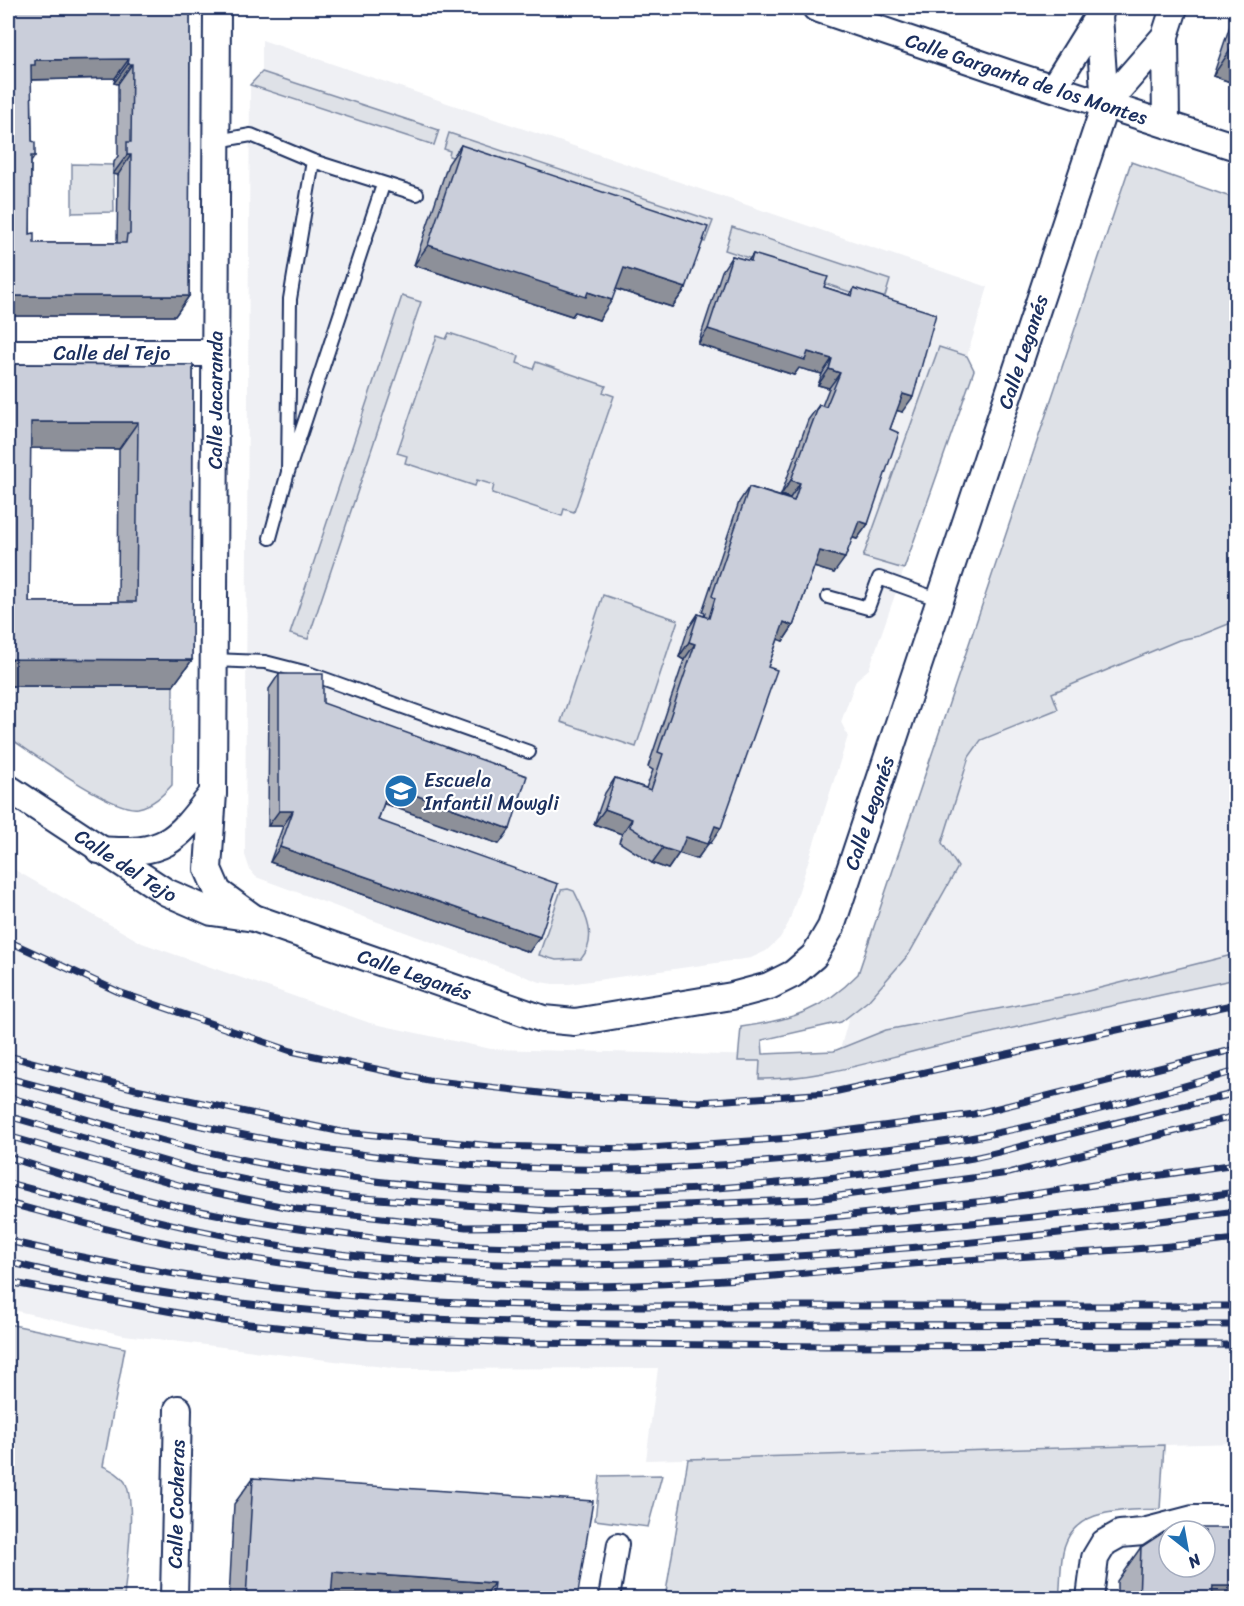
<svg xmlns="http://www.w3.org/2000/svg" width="1244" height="1606" viewBox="0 0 1244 1606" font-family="Sriracha,sans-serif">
<rect width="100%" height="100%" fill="#fff"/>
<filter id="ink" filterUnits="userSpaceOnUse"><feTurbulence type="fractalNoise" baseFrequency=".0167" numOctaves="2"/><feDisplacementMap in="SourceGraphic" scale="12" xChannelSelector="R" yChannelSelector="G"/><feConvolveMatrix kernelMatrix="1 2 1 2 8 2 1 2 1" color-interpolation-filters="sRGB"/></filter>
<g filter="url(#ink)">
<path fill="#eff0f4" d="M262,40L988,287L967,356L974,370L869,669L856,680L841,722L848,736L789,922L780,938L766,951L751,958L569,984H553L540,982L256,877L250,870L245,855L250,85L262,72Z
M1236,230V1443L646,1460L658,1368L400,1369L124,1335L8,1309V866L142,943L370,1023L491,1049L763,1056L839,1053L868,950Z"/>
<path fill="#dee1e7" stroke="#7c88a2" stroke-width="1.5" d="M262,72L439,130L434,145L250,85Z
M449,133L713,221L705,242L449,156L450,151L444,149Z
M1131,162L1236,199V621L1199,636L1179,640L1052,693L1058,709L981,740L969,757L942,843L958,867L909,954L869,1000L841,1022L762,1040L763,1054L834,1051L886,1030L1076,994L1236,954V979C1132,1001 1028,1024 924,1049C869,1062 816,1080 759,1079L760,1061H738L741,1027C791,1020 822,1011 858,974Z
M72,164L113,165L114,212L72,213Z
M732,227L890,280L883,303L725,250Z
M402,296L421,302L308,639L290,634Z
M449,333L519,356L517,363L533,369L536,362L606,386L603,392L614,396L574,512L564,509L562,516L492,493L494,485L477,480L475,486L405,463L407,456L397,453L437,336L446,339Z
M939,347L967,356L974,370L904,569L863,557Z
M603,595L678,620L636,747L561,722Z
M8,686H173L172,785C163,795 153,805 138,808C112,812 33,753 8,737Z
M568,889L574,891C585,913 599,938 581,959L556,960L539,955L561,890Z
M8,1324L125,1348L103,1466C111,1470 120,1474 125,1482C137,1504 126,1572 124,1598H8Z
M1164,1445L1160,1509C1125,1511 1072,1506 1063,1552C1060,1567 1061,1583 1059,1598H665L688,1459Z
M662,1475L648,1527L595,1520L600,1476Z"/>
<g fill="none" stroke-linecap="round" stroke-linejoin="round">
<defs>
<path id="service" d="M217,141L251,135L313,161L417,194
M313,161L290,299L288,472L383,185
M270,538L288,472
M828,597L868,608L879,578L940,600
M213,660L265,662L308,673L529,752"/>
<path id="pedestrian" d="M609,1598L618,1544"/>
<g id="minor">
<path id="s1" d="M816,8L1013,75L1236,147"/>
<path d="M1054,87L1100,13"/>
<path d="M1105,105L1165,36"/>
<path d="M1166,123L1165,36L1174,8"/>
<path id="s2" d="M8,353H216"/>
<path id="s3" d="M8,788L166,892L212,912L254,918L543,1019L575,1022L732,996L769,986L793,974L814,956L831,927L1105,105L1099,16"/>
<path d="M213,793L208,869L218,892L251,916"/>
<path id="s4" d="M99,850C165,855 174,844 213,793L217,8"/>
<path id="s5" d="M174,1598L178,1409"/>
<path d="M1090,1598L1095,1558L1104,1543L1120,1534L1143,1532L1193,1519H1236"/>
</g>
</defs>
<use href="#service" stroke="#1b2f5e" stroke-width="16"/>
<use href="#pedestrian" stroke="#1b2f5e" stroke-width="24"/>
<use href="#minor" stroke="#1b2f5e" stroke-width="30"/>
<use href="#service" stroke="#fff" stroke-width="12"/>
<use href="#pedestrian" stroke="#fff" stroke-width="20"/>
<use href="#minor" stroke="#fff" stroke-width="26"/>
<defs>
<path id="rail" d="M8,941L119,992L291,1051L428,1080L567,1096L699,1102L829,1093L1236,1004
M8,1056L136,1089L342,1132L494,1146L635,1149L791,1138L974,1114L1236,1049
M8,1078C116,1107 226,1135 338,1151C516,1178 698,1173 876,1150C909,1146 942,1143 975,1137C1064,1121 1150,1096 1236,1071
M8,1097C88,1119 168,1145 250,1161C484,1209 728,1197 962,1160C993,1155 1023,1145 1054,1138C1115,1123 1176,1108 1236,1093
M8,1116L192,1169L267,1184L349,1197L551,1211L816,1199L1009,1173L1236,1116
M8,1136L186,1187L296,1209L466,1227L687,1225L812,1219L985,1201L1236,1164
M8,1157C65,1175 123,1194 182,1207C250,1222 321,1232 391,1240C522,1253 653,1246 784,1237C935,1228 1086,1214 1236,1192
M8,1183C118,1212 235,1243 349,1255C499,1270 647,1266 797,1256C944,1247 1090,1231 1236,1211
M8,1203C64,1218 120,1234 177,1245C303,1270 431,1284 560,1286C691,1288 821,1270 951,1261C1047,1254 1141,1251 1236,1239
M8,1241C148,1274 292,1294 437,1302C542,1307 648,1306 753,1306C914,1306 1075,1306 1236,1306
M8,1262C247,1320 495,1325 741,1325C906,1325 1071,1324 1236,1325
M8,1282L222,1321L369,1337L521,1343L825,1346L1236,1345"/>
</defs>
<use href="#rail" stroke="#1b2f5e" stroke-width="7"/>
<use href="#rail" stroke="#fff" stroke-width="4.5" stroke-dasharray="14" stroke-linecap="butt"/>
</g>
<path fill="#aeb1bb" stroke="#1b2f5e" stroke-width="1.5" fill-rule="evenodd" d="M8,8H190L189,296L175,316H8ZM115,78L114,83L118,84V156L114,162L113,174L118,175L117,243H34L30,234L31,162L35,156L32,141L31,80Z
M1236,8V84L1213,76Z
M461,145L686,288L672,307L616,289L599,320L575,312L572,316L414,265L448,164Z
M753,254L824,287L849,295L854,288L902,412L897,410L890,429L868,524L857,539L852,538L834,573L814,567L793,626L783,641L778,639L768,667L711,843H708L697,859L679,853L668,869L652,863L619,842L622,834L594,824L605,793L615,778L646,788L653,770L648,767L684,660L679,657L688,629L698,614L704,616L705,613L702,612L739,502L749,487L789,499L790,498L781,495L808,420L819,405L822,406L829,388L818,385L822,374L799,368L794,375L698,344L722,271L732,256L748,261Z
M8,364L193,365L192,660L173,686H8ZM30,448L119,449L118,602H29Z
M279,674L323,703L499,844L384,803L378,820L529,952L270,862L283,826H268L269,689Z
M253,1478L577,1599H229L234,1504Z
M1141,1547L1236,1599H1117V1581Z"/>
<path fill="#8d9099" stroke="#1b2f5e" stroke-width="1.5" d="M1231,49L1236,51V84L1213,76Z
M129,59L115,78L24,80L31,65L35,60Z
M128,64H132L118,84L114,83Z
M127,155H131L118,175L113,174Z
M428,245L588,292L612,300L599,320L575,312L572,316L414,265Z
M624,268L686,288L672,307L610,287Z
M8,296H189L175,316H8Z
M708,329L808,352L832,359L822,374L799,368L794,375L698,344Z
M829,369L840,373L829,388L818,385Z
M903,394L913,397L902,412L892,409Z
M31,422H138L119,449L12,448Z
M791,480L800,483L790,498L781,495Z
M859,521L868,524L857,539L848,536Z
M820,551L845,558L834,573L810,566Z
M784,622L793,626L783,641L773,637Z
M689,642L695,644L684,660L679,657Z
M8,659L192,660L173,686H8Z
M390,786L510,829L499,844L379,802Z
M605,809L632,819L622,834L594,824Z
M279,811H293L283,826H268Z
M715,826L721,828L711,843L704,841Z
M686,837L708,844L697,859L675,852Z
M280,847L540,937L529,952L270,862Z
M663,848L679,853L668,869L652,863Z
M333,1572L494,1583L483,1599H315Z
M1213,1586H1236V1599H1204Z"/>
<path fill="#caceda" stroke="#1b2f5e" stroke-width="1.5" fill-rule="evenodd" d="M8,8H190L189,296H8ZM129,59L128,64H132L131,142H127V155H131L130,234H127L126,243H34V233L30,234L31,156H35V142L32,141L31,65H35V60Z
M1236,34V51L1231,49Z
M461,145L708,227L686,288L624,268L612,300L588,292L586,297L428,245Z
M753,254L828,277L824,287L852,296L854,288L936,314L913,397L903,394L890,429L899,433L868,524L859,521L845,558L820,551L793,626L784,622L768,667L777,670L721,828L715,826L708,844L686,837L679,853L663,848L630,827L632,819L605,809L615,778L651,790L663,754L658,752L695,644L689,642L698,614L709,618L715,598L712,596L749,487L794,501L800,483L791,480L819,405L826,407L840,373L829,369L832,359L808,352L805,360L708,329L732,256L751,261Z
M8,364L193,365L192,660L8,659ZM31,422H138L136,602H29Z
M279,674H323V703L527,776L510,829L390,786L378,820L558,884L540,937L280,847L293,811H279Z
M253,1478L593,1501L577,1599H492L494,1583L333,1572L331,1599H246Z
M1170,1528H1236V1586H1213L1212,1599H1139L1141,1547ZM1169,1531H1205V1567H1169Z
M676,1596L707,1599H676Z"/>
</g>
<defs>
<symbol id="school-disc" viewBox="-11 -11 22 22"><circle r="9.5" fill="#1f6fb2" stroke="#fff"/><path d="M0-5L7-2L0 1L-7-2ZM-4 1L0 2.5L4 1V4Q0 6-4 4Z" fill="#fff"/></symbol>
</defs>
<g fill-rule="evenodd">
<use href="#school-disc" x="382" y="772" width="38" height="38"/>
</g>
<g text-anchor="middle" stroke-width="4.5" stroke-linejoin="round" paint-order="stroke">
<g font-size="20" fill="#1b2f5e" stroke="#fff">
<text dy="7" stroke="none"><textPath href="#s1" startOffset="222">Calle Garganta de los Montes</textPath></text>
<text dy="7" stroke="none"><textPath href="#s3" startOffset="1512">Calle Leganés</textPath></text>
<text dy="7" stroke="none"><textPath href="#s2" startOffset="104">Calle del Tejo</textPath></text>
<text dy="7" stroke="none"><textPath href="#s4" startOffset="530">Calle Jacaranda</textPath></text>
<text dy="7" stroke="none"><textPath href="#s3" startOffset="1026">Calle Leganés</textPath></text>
<text dy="7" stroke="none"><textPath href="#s3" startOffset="141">Calle del Tejo</textPath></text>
<text dy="7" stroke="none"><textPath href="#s3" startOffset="452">Calle Leganés</textPath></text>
<text dy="7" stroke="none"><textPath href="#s5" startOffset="94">Calle Cocheras</textPath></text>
</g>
<g font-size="20" fill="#1b2f5e" stroke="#fff" text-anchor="start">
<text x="424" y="787">Escuela<tspan x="424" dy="23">Infantil Mowgli</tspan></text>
</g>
</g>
<rect width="1244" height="1606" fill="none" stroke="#fff" stroke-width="30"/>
<rect x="15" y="15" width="1214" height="1576" fill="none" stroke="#1b2f5e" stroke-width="2" filter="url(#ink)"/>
<g transform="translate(1187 1549) rotate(149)"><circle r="28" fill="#ffffff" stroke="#a4acbf" stroke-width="1.5"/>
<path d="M0-4.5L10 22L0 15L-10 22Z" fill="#1f6fb2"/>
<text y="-9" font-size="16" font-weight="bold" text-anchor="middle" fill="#1b2f5e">N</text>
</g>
</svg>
